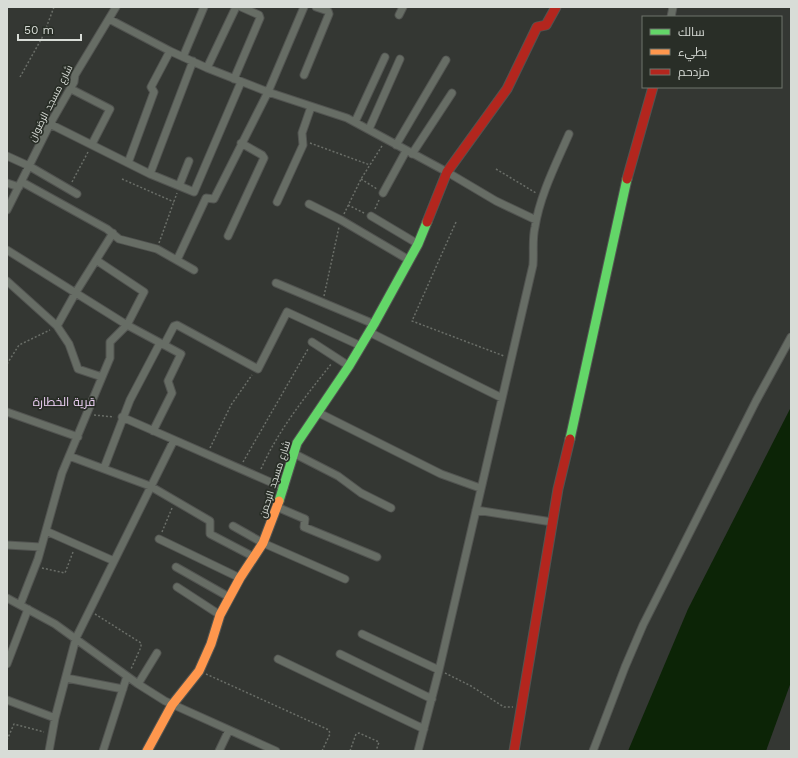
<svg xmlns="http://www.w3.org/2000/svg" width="798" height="758" viewBox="0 0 798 758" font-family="'Work Sans',Cairo,sans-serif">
<rect width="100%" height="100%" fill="#343733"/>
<path fill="#0c2406" d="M791,407V682L766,751H628L688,609Z"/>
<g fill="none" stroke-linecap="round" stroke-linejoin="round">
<defs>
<path id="street" d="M399,15L403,7
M671,17L673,7
M109,19L170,51
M183,57L204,7
M207,68L268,92L347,118L447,172L496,201L536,220
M304,75L329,14L328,11L316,7
M234,79L260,18L259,15L241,7
M71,89L110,109L92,144
M355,122L385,57
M50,124L150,174L193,61
M369,129L400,59
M396,145L446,60
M412,154L452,93
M7,156L29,166L77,194
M128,163L154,92L151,87L170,51L207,68L236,7
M150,174L194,192L241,82
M22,182L107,229L119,239L157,249L194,270
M7,183L19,187
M179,186L189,161
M383,193L406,151
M277,202L303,145L302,133L311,107
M309,204L341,220L409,260
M7,210L50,124L74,82L75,75L116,7
M371,216L418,244
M228,236L264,158L262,155L241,143
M7,250L127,325L181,354L168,381L172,393L153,431
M177,260L206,198L214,199L268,92L304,7
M7,281L57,326L69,344L78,369L102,377
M276,283L374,324
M57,326L76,292L113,233
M369,332L502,398
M312,342L349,366
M164,345L174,326L177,325L258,369L287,312L361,346
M7,412L78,437
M317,412L441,474L480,488
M122,417L284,488
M293,453L338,476L361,493L391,508
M69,456L150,486L210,521V534L254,557
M104,468L130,400L160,343
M277,507L305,519L304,527L377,557
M476,510L552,522
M233,526L263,543L345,579
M46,531L114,561
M159,539L240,578
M7,545L41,547
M176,567L229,597
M177,587L220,615
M7,598L55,624L138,684L165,701L276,751
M20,605L38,559L62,473L110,358V342L127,325L144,292L96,260
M362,634L439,670
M340,654L432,699
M278,659L424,729
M7,664L28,609
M66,678L123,689
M138,684L157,653
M7,700L55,718
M49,751L55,718L76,638L174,440
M103,751L127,676
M219,751L229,730
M418,751L439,670L533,265C534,252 532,239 535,227C540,195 556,164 569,134
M593,751L625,667L643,625L756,401L791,337"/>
<path id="fast" d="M570,439L627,179
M279,501L297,443L349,366L374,324L418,244L427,222"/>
<path id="slow" d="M147,751L172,705L199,671L211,644L220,615L240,578L263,543L279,501"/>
<path id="jam" d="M627,179L653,87
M427,222L447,172L507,89L537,27L546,25L556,7
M514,751L558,489L570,439"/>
</defs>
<use href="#street" stroke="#525451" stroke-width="9"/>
<use href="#fast" stroke="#525451" stroke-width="11"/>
<use href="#slow" stroke="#525451" stroke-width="11"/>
<use href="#jam" stroke="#525451" stroke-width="11"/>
<path stroke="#6a6e68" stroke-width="1.5" stroke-dasharray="2 2" stroke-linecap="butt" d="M20,77L43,36L54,7
M310,143L370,165
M496,169L536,193
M122,179L174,202
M361,179L377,189
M72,182L88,152
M348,205L364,213
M375,209L379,200
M344,214L361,179L382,146
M456,222L412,321L504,356
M159,243L177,193
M324,296L339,227
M7,364L19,345L50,330
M94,415L114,417
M210,448L231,405L252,375
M243,462L308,349
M261,469C279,429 305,397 332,363
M162,532L172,508
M42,568L65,573L73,552
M95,614L141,643V647L131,669
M445,673L471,686L504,707H513
M206,674L329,730L330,734L322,751
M7,740L14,724L44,732
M350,751L356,734L359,733L379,742L376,751"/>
<use href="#street" stroke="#676d65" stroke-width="7"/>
<use href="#fast" stroke="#63d668" stroke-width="9"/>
<use href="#slow" stroke="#ff974d" stroke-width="9"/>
<use href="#jam" stroke="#b3261e" stroke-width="9"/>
</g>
<g text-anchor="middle" stroke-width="3.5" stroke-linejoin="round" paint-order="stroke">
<g font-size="10" fill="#d8dcd7" stroke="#292e27">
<text transform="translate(50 103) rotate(-63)" y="4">شارع مسجد الرضوان</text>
<text transform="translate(274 479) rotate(-72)" y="4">شارع مسجد الرحمن</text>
</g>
<g font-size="12" fill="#f0d3f8" stroke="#292e27">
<text x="64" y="406">قرية الخطارة</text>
</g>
</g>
<rect width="798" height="758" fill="none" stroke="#d8dcd7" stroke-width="16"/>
<rect x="642" y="16" width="140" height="72" fill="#292e27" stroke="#6f746d"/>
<rect x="650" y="29" width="20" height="6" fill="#63d668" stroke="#6f746d"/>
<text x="678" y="36" font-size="12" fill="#d8dcd7">سالك</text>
<rect x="650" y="49" width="20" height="6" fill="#ff974d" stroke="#6f746d"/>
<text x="678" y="56" font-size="12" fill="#d8dcd7">بطيء</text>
<rect x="650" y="69" width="20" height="6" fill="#b3261e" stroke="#6f746d"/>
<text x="678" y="76" font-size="12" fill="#d8dcd7">مزدحم</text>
<path d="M18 34v6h63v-6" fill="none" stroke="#d8dcd7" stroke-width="2"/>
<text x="24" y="34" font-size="12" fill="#d8dcd7" stroke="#292e27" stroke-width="3" paint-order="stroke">50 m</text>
</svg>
